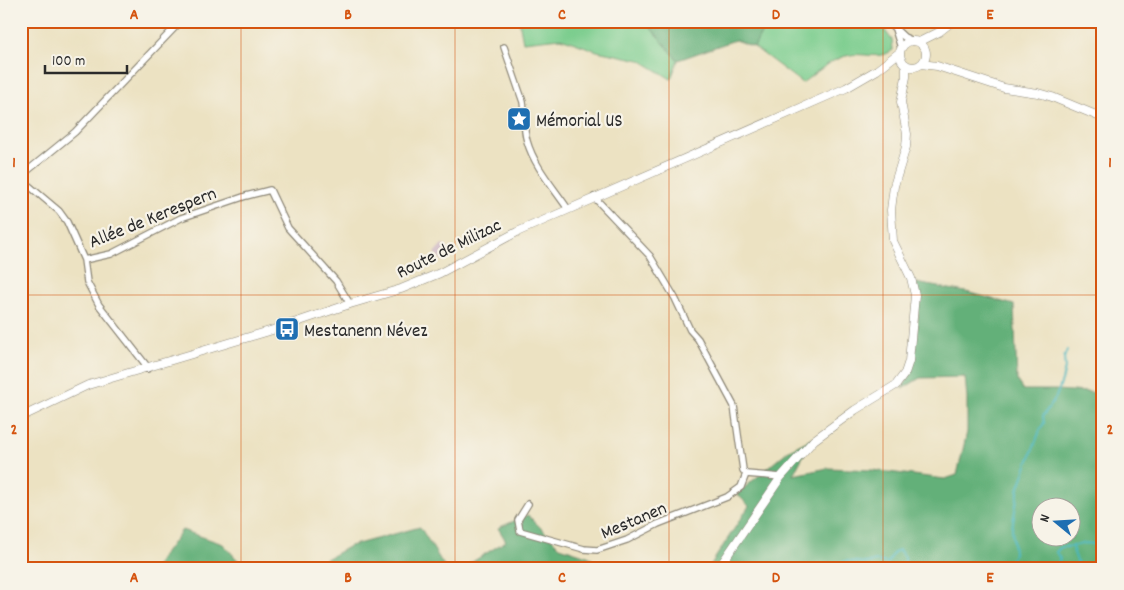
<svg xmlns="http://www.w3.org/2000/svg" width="1124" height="590" viewBox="0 0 1124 590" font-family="Dekko,sans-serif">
<rect width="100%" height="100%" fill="#f7f3e8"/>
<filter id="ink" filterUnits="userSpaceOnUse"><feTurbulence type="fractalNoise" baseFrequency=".02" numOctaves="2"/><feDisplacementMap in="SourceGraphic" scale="10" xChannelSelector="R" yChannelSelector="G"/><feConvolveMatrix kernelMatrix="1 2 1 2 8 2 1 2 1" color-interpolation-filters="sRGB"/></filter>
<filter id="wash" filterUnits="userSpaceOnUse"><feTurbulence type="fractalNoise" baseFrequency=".0096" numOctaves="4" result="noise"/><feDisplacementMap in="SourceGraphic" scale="20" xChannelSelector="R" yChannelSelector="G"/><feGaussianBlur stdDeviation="1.12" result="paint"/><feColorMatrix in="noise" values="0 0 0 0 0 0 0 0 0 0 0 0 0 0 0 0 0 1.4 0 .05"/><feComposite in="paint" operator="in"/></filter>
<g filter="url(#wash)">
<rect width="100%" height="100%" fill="#ece2c2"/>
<path fill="#d2bdc8" d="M442,244L451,253L443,261L434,253Z"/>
<path fill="#7bcd8e" stroke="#537c5c" d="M519,21H645L678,60L671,79L640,60L597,51L561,38L523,42Z
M767,21H878L892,40L893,50C879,60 866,53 851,55C833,57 816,73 802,83L754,47Z"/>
<path fill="#64b079" stroke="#486e52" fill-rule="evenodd" d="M645,21H767L754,47L735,40L678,60Z
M916,283L971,293L1014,305L1017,381L1023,390H1056L1103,393V569H708L749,506L737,494L789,450L813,438L793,475L828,468L872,470L945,479L957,475L967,432V398L965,377L920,378L902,389C904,384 908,380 910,375C917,356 921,303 916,283ZM1042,508H1072V538H1042Z
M528,515L560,547L590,557L600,569H461L506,541L498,528Z
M420,527L446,569H308L350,546Z
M182,530L223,544L246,569H155L157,564Z"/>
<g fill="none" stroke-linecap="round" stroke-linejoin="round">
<path stroke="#48b7c0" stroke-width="2" d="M1072,547L1078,564V569
M1010,565L1014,553L1012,528L1019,487L1040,430L1044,423L1043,416L1056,397L1062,381L1065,368L1064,358L1067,350
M1010,565L1018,569
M820,569L823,566L847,561L866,563L877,561L888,563L894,552L899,550L905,557V565L909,569
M1003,569L1010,565
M1023,569L1026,567L1031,569
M1049,569H1055L1060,559L1056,552L1061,547C1080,548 1080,538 1103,547"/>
</g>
</g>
<g filter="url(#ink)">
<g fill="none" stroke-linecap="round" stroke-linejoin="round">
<defs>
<path id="street" d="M887,21L904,37L911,40
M917,23L919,21
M895,29L901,48
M21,32L26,21
M504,47L523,102C525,115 523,128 527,141C534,166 554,188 568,209
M21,176L75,132L181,21
M21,179L59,211L67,222L84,260L87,282L99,305L146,365L147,369
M594,197L650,256L675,298L690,330L698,339L734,406L743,470L746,474
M84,260L111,254L181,218L246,196L270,190L288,228L336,281L350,304
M746,474L781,477
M528,504L518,520L520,531L584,549L597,550L627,540L658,524L727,497L741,487L746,474"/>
<path id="secondary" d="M900 54a13 13 0 1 1 26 0a13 13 0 1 1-26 0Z
M919,42L939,32L953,21
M921,64L937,66L1004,88L1038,93L1052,97L1103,118
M21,417L88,385L276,329L350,304L401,289L440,273L517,232L846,88L877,70L900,52
M718,569L781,477L814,440L855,410L896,385L905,373L909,361L915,295L911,278L893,241L891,210L894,186L906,147L907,134L901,102L906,77V65"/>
</defs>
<use href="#street" stroke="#8c8676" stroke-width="8"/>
<use href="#secondary" stroke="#8c8676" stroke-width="9"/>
<use href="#street" stroke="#fff" stroke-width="5.5"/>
<use href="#secondary" stroke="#fff" stroke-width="8"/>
</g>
</g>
<path fill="none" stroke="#d5540f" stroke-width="1" stroke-opacity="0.55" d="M241,21V569M455,21V569M669,21V569M883,21V569M21,295H1103"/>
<defs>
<symbol id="sight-square" viewBox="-11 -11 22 22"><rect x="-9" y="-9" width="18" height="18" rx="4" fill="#1f6fb2" stroke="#f7f3e8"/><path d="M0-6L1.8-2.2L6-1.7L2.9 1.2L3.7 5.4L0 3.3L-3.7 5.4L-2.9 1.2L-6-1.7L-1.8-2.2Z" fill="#fff"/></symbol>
<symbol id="bus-square" viewBox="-11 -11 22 22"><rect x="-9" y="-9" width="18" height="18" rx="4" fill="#1f6fb2" stroke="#f7f3e8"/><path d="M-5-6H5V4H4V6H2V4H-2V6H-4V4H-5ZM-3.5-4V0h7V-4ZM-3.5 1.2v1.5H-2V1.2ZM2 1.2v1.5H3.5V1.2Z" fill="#fff"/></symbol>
</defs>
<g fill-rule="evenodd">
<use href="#sight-square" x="505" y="105" width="28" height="28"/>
<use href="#bus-square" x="273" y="315" width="28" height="28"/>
</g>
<g text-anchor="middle" stroke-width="4.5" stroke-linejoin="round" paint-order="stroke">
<g font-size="19" fill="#2b2b2b" stroke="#f7f3e8" text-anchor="start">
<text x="536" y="126">Mémorial US</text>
<text x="304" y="336">Mestanenn Névez</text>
</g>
<g font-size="19" fill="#2b2b2b" stroke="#f7f3e8">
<text transform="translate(152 216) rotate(-22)" y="7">Allée de Kerespern</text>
<text transform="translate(448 247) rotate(-26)" y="7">Route de Milizac</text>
<text transform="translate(633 519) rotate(-23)" y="7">Mestanen</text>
</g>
</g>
<rect width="1124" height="590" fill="none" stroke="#f7f3e8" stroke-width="55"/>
<g transform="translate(1056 522) rotate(288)"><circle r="24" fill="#f7f3e8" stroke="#a5a39c"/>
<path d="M0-4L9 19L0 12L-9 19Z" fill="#1f6fb2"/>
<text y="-8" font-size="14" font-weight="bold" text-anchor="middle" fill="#2b2b2b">N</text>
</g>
<path d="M45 65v8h82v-8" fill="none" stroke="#2b2b2b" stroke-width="2.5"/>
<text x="52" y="65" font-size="15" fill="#2b2b2b" stroke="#f7f3e8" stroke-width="4" paint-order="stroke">100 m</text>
<rect x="28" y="28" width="1068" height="534" fill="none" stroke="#d5540f" stroke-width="2"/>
<g font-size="16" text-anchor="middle" font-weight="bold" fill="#d5540f">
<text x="134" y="19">A</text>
<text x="348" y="19">B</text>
<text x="562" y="19">C</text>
<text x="776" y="19">D</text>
<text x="990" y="19">E</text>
<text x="14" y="167">1</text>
<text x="1110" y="167">1</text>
<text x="14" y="434">2</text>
<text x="1110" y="434">2</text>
<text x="134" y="582">A</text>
<text x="348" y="582">B</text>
<text x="562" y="582">C</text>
<text x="776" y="582">D</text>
<text x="990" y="582">E</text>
</g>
</svg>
